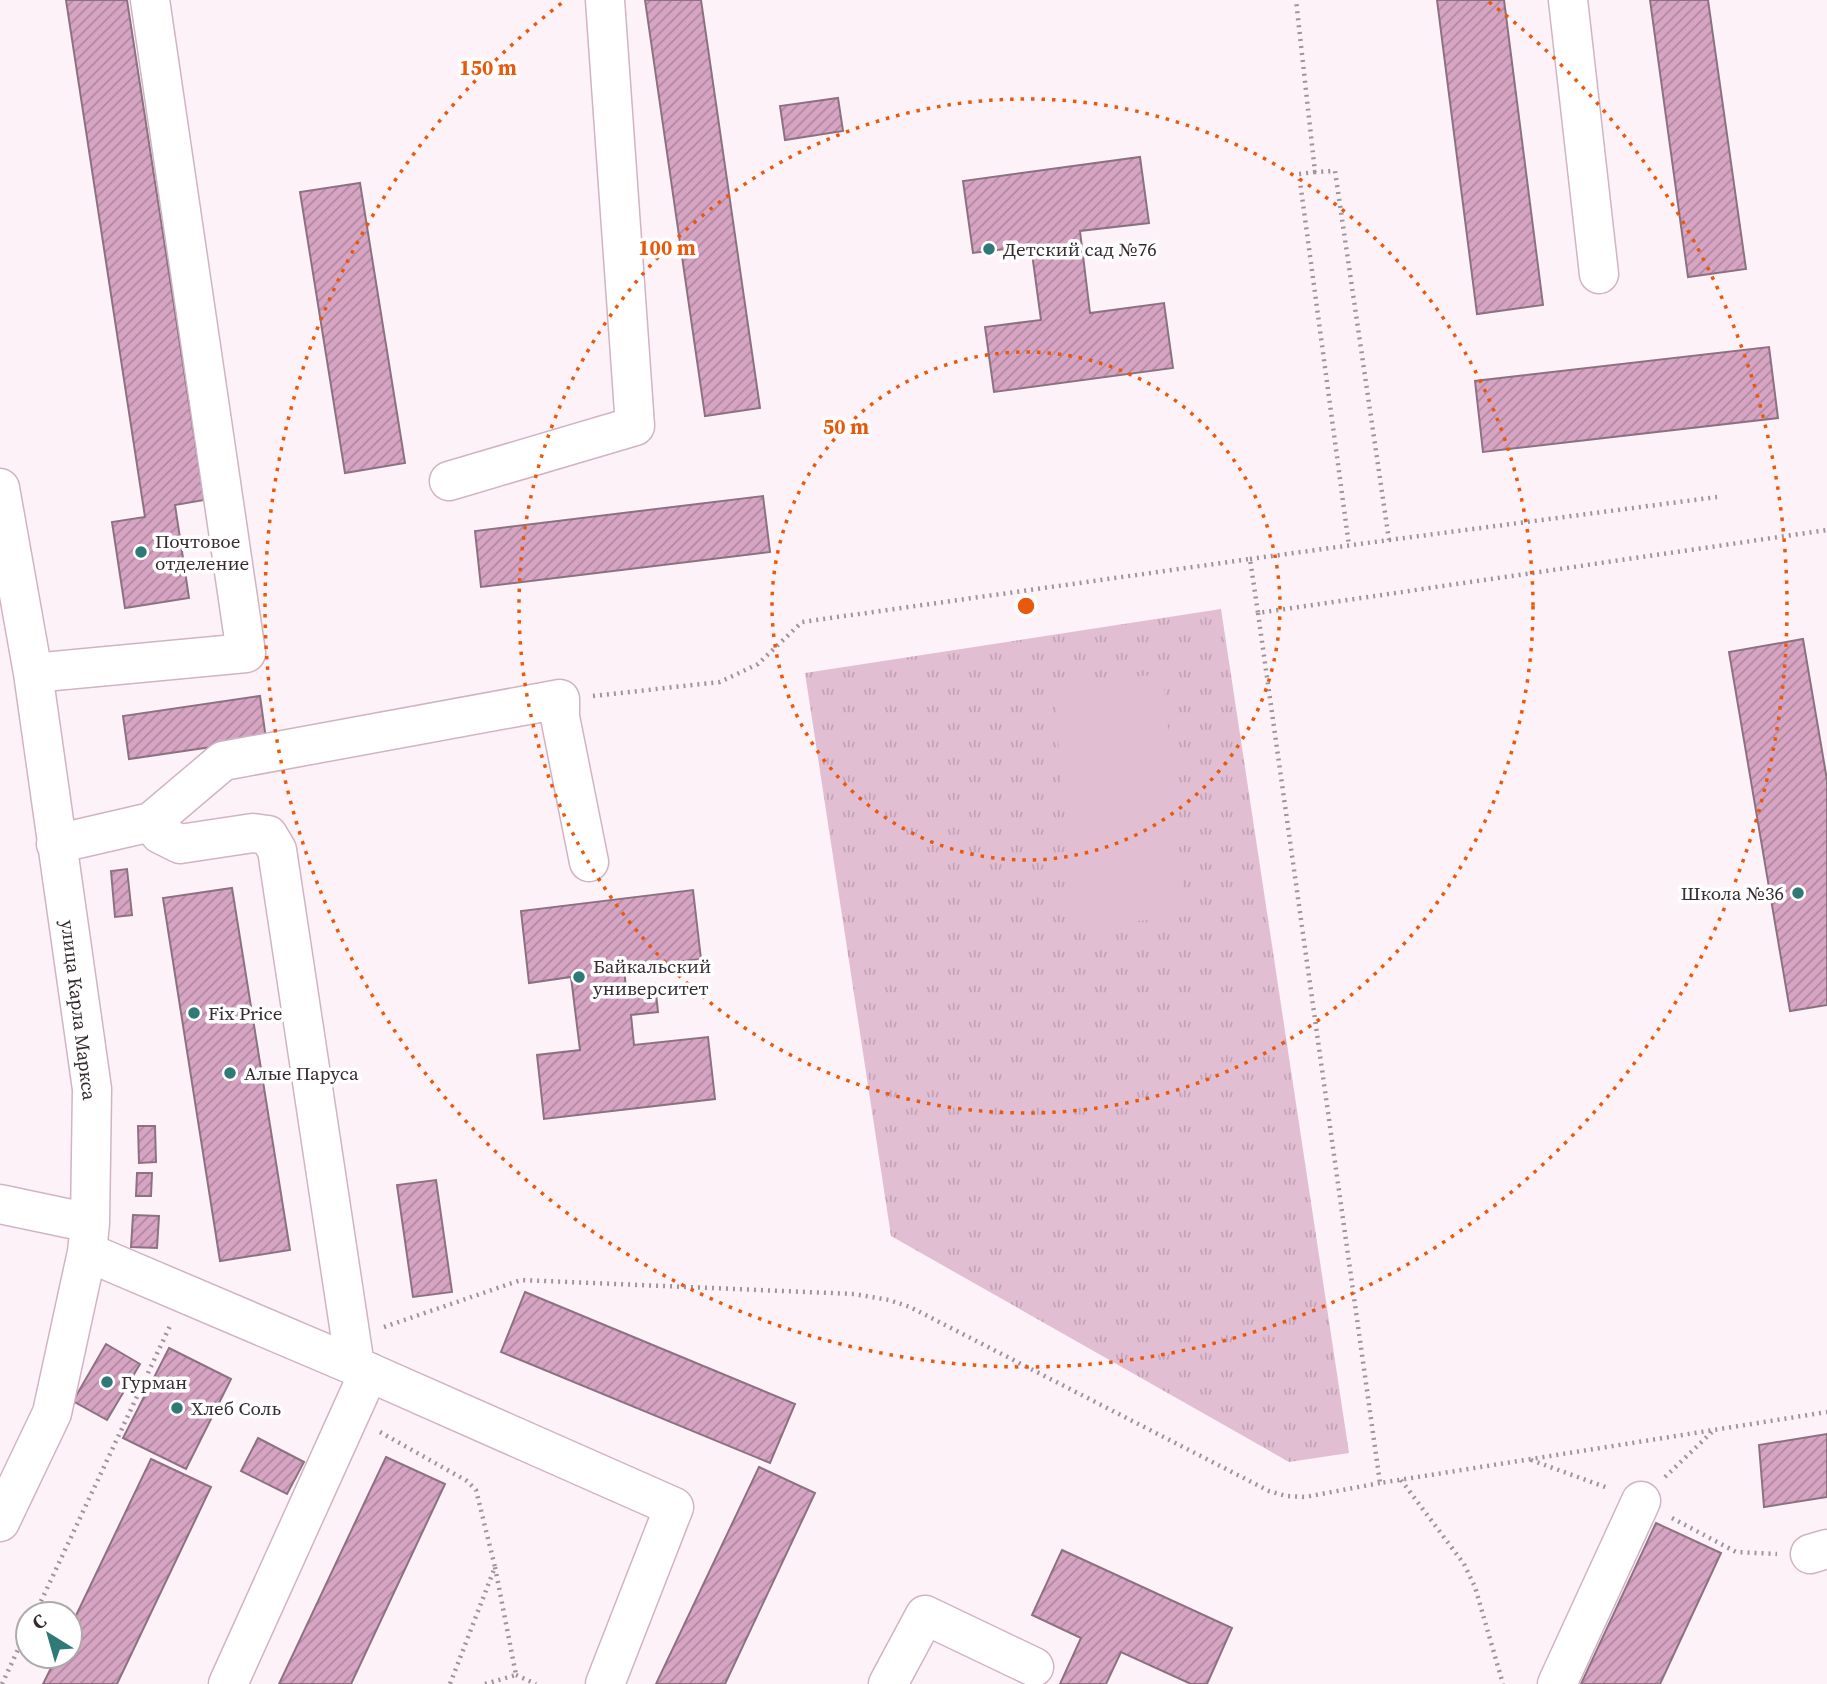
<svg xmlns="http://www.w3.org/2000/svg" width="1827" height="1684" viewBox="0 0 1827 1684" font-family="'Source Serif 4',serif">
<defs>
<pattern id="park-tufts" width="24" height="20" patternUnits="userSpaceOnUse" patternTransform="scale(1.75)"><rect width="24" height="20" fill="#e2bed3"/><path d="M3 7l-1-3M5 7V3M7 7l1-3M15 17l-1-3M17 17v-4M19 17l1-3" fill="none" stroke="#c2a3b5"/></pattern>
<pattern id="building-hatch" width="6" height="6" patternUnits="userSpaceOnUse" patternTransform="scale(1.75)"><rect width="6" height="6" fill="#d7a5c3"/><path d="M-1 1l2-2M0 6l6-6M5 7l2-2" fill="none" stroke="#af879f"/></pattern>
</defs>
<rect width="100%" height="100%" fill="#fef2f9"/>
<path fill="url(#park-tufts)" d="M1221,609L1349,1453L1289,1462L891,1236L805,673Z"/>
<path fill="#e2bed3" d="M1163,674L1185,917L1075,926L1053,684Z"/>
<path fill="url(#building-hatch)" stroke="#8c7281" stroke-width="2" d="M66,0H127L204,500L175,505L189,598L125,608L112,522L145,517Z
M645,0H701L760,408L705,416Z
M1437,0H1504L1543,305L1477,314Z
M1650,0H1708L1746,269L1688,277Z
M838,98L843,131L785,140L780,106Z
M1140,157L1149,223L1080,231L1090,313L1164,303L1173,368L994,392L985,327L1041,320L1031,246L973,253L963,181Z
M360,183L405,463L345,473L300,192Z
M1769,347L1778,418L1483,452L1475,381Z
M763,496L770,552L481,587L475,531Z
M1803,639L1827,780V1005L1790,1011L1729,652Z
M260,696L266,739L129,759L123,716Z
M127,869L132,915L115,917L111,871Z
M232,888L290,1250L220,1261L163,898Z
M693,890L701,959L624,968L626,988L655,984L658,1012L631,1015L634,1045L708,1037L715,1099L544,1119L537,1055L580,1050L571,977L529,983L521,911Z
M138,1126H155L156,1162L139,1163Z
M137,1173H152L151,1196H136Z
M436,1180L452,1292L413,1297L397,1185Z
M133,1215L159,1216L157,1248L131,1247Z
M525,1292L795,1404L770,1463L501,1352Z
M106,1344L140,1364L107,1420L73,1401Z
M169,1348L231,1379L186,1469L123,1438Z
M1827,1434V1497L1764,1507L1759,1445Z
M258,1438L304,1462L287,1494L241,1471Z
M386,1457L445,1484L351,1684H279Z
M151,1459L211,1487L117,1684H43L57,1656H70V1628Z
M759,1467L815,1493L725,1684H656Z
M1656,1523L1721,1553L1660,1684H1581Z
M1062,1550L1232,1628L1207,1684H1191L1121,1652L1106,1684H1060L1081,1638L1032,1615Z"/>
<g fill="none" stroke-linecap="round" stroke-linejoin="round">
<defs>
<path id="minor" d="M1568,0L1599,274
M449,481L635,426L605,0
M0,488L33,673L92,1089L90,1223L87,1252L52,1413L0,1522
M33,673L246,653L150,0
M151,822L160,834L180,844L253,833L268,835L277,850L355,1366
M56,844L151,822L223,761L560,699V717L589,862
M0,1204L90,1223
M87,1252L355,1366L674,1507L605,1684
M1810,1554L1827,1549
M228,1684L369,1372
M888,1684L925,1615L1034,1667
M1557,1684L1641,1501"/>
</defs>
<use href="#minor" stroke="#d0b4c4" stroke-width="41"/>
<path stroke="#a0949b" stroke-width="4.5" stroke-dasharray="2 5" stroke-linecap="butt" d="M1315,172L1299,174L1349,546
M1389,540L1717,497
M1250,559L1389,540L1335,171L1315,172L1296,0
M1258,613L1380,1483L1827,1412
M593,696L720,682L758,664L802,622L1250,559L1258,613L1827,530
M384,1327L521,1280L854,1294L889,1300L910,1307L1269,1491L1286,1496L1305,1497L1380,1483
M380,1432L467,1481L476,1490L495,1567L450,1684
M1531,1460L1608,1488
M1665,1477L1714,1430
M1401,1480L1464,1564L1475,1587L1503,1684
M1672,1518L1736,1552L1777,1554
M35,1614L170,1326
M516,1675L536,1684
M2,1684L28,1628
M485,1684L516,1675L495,1567"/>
<use href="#minor" stroke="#fff" stroke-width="38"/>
</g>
<g fill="none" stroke="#e8590c" stroke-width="3.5" stroke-dasharray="3.5 7">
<circle cx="1026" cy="606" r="254"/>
<circle cx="1026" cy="606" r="507"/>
<path d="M1489 2A761 761 0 1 1 563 2"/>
</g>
<g fill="#2f7976" stroke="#fff" stroke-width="2.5">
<circle cx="989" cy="249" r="7"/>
<circle cx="141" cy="552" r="7"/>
<circle cx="1798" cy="893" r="7"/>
<circle cx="579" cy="977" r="7"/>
<circle cx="194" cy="1013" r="7"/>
<circle cx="230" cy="1073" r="7"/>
<circle cx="107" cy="1382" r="7"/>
<circle cx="177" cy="1408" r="7"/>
</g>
<g text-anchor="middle" stroke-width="7" stroke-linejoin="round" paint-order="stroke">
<g font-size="19" fill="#352a30" stroke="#fff" text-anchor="start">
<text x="1003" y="256">Детский сад №76</text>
<text x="155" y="548">Почтовое<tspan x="155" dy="22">отделение</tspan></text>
<text x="1784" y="900" text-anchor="end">Школа №36</text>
<text x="593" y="973">Байкальский<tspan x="593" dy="22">университет</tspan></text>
<text x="208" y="1020">Fix Price</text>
<text x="244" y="1080">Алые Паруса</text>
<text x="121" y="1389">Гурман</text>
<text x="191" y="1415">Хлеб Соль</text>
</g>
<g font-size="19" fill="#352a30" stroke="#fff">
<text transform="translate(79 1010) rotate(83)" y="7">улица Карла Маркса</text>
</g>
</g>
<circle cx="1026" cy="606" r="10" fill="#e8590c" stroke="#fff" stroke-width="3.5"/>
<g font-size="21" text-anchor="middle" font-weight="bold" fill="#e8590c" stroke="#fff" stroke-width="7" stroke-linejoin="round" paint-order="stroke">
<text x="488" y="75">150 m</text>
<text x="667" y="255">100 m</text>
<text x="846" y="434">50 m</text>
</g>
<g transform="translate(49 1635) rotate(323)"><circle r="33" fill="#ffffff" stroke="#aeaaac" stroke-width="2"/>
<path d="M0-5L12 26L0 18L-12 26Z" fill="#2f7976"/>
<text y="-10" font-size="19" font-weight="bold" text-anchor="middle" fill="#352a30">С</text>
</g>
</svg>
